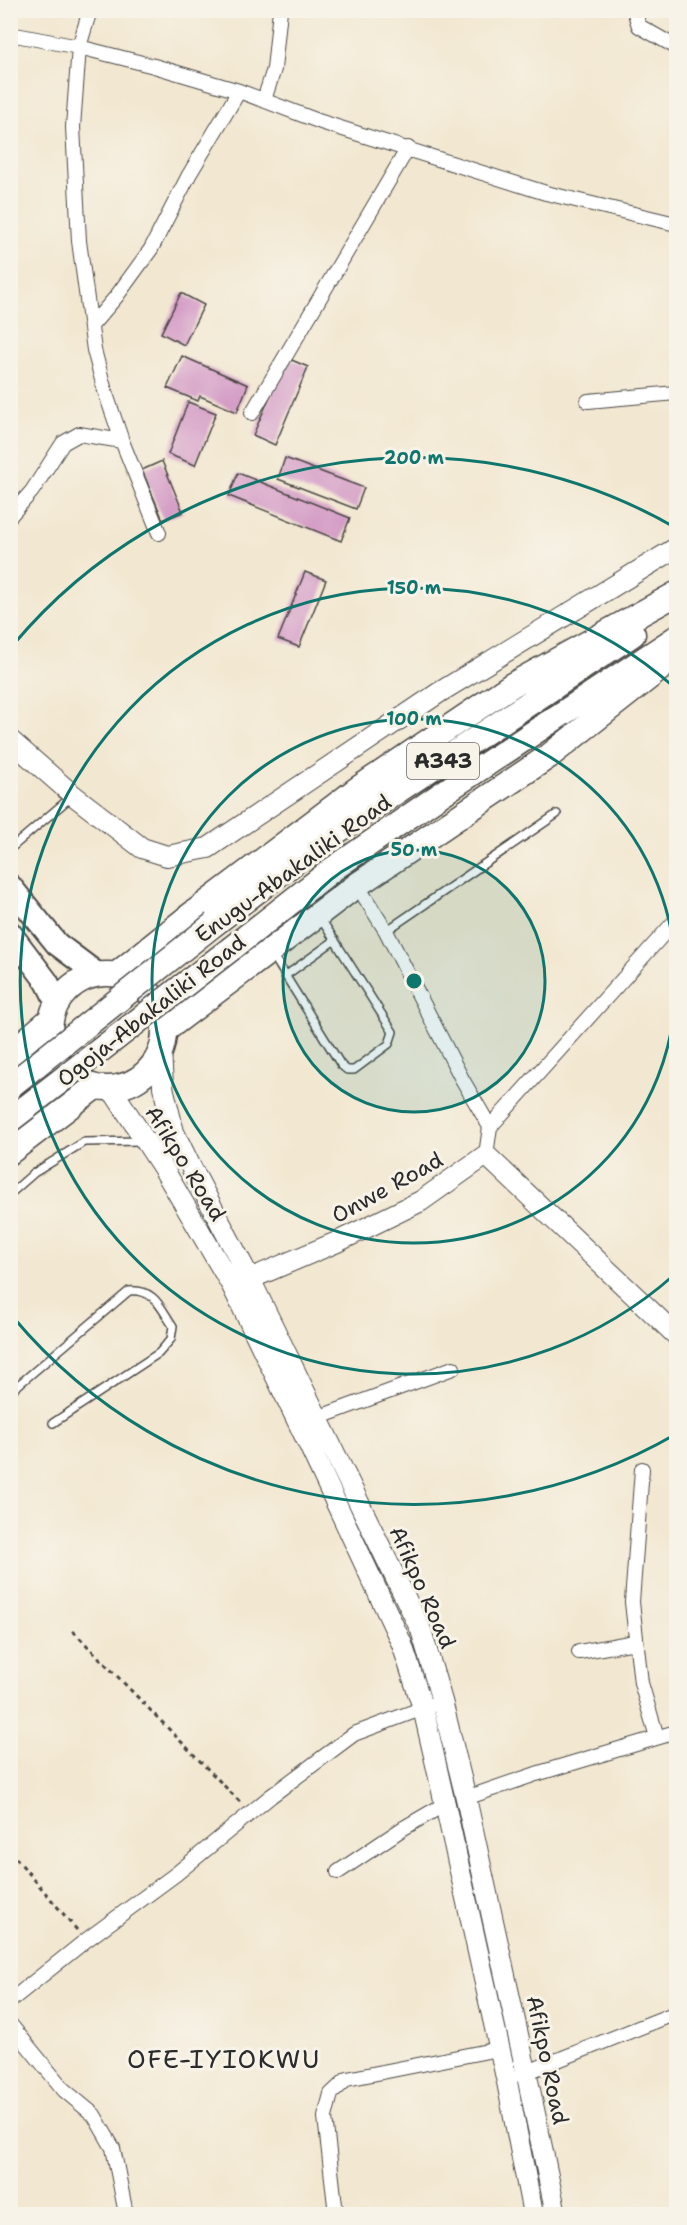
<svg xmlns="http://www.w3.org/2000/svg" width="687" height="2225" viewBox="0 0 687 2225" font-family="'Shantell Sans',sans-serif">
<rect width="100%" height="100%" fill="#f7f3e8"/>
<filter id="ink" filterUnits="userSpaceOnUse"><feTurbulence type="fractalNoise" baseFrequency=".0167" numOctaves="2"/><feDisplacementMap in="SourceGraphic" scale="12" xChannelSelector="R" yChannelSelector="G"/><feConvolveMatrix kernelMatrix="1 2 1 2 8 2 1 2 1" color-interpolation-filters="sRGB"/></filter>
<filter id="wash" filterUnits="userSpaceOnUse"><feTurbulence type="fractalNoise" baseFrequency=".008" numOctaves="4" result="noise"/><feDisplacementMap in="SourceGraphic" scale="24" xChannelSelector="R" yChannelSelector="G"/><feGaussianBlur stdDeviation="1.35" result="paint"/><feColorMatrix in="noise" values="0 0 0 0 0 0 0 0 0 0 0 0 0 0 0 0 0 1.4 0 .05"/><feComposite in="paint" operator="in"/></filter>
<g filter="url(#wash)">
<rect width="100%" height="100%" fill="#f2e7d0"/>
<g id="blocks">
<path fill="#d49bc6" d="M181,293L204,305L184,345L161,333Z
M182,356L248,385L237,412L200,396L198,401L167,388Z
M287,358L308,367L275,445L253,435Z
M188,402L216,413L195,465L168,454Z
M285,458L364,488L356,509L278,479Z
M162,461L183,512L163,520L142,470Z
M238,473L350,518L341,541L229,496Z
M305,572L326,580L299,647L278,639Z"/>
</g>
</g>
<g filter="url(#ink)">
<use href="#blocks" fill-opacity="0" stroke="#494744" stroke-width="1.5"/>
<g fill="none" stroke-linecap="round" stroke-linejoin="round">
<defs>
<path id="service" d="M10,849L71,797
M386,931L557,814
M272,954L341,1065L347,1070H354L389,1044L393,1032L321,919
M285,976L335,940
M10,1194L34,1173L84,1142L142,1141
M10,1392L129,1291C155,1289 160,1307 173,1326L171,1339L159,1353L53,1423"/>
<path id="minor" d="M90,10L79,47L73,127L79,241L94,350L105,391L122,441L159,533
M634,10L639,26L676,47
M10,34L79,47L154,66L239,91L321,122L546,193L676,224
M264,100L274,69L280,10
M91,326L116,297L151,249L189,175L239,91
M588,401L676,393
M252,413L408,148
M10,516L32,491L63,443L79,434L122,441
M357,885L386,931L462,1079L490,1127L486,1155
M490,1127L676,920
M317,1418L453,1368
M642,1469L632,1602L641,1683L657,1737
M579,1652L635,1642
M466,1798L536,1774L676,1732
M338,1872L402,1829L445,1804
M10,2001L85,1941L176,1874L271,1796L354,1734L442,1701
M10,2024L64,2090L94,2115L113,2148L126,2214
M520,2075L676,2013
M336,2214L325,2117L331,2094L347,2079L498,2049"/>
<path id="secondary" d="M10,740L73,795L142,848L167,856L208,848L440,692L676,548
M161,1049L163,1087L174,1132L192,1169L250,1279L421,1630L442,1701L466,1798L526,2071L556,2214
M111,1088L163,1168L232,1286L307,1441L402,1644L423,1708L445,1804L507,2082L533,2214
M238,1284L337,1242L421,1201L486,1155L676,1335"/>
<path id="primary" d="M10,886L57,944L97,974
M10,933L47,982L57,1002"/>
<path id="trunk" d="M214,924L318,844L633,634
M232,948L333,869L440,795L676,638
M50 1031a57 57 0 1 1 114 0a57 57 0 1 1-114 0Z
M117,974L188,917L356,790L512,685L676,594
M164,1031L357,885L549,756L676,656
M10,1054L51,1019
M10,1152L95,1087"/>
</defs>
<use href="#service" stroke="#494744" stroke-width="10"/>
<use href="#minor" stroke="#494744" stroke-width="16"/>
<use href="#secondary" stroke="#494744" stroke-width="22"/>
<use href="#primary" stroke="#494744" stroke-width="26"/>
<use href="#trunk" stroke="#494744" stroke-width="27"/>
<path stroke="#494744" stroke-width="3" stroke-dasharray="4.5 4.5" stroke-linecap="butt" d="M73,1631L241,1803
M10,1851L77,1930"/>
<use href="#service" stroke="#fff" stroke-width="7"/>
<use href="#minor" stroke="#fff" stroke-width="14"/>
<use href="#secondary" stroke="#fff" stroke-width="20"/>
<use href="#primary" stroke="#fff" stroke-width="22"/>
<use href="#trunk" stroke="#fff" stroke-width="24"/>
<defs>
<path id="trunk-bridge" d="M10,1086L214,924
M10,1120L232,948"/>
</defs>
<use href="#trunk-bridge" stroke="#494744" stroke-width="27" stroke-linecap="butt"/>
<use href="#trunk-bridge" stroke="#fff" stroke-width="24"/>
</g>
</g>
<circle cx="414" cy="981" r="131" fill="#0f766e" fill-opacity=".12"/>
<g fill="none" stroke="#0f766e" stroke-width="3">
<circle cx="414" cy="981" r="131"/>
<circle cx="414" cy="981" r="262"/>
<path d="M674 1275A393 393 0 1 1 674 687"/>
<path d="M676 1434A523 523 0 0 1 13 1317M13 645A523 523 0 0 1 676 528"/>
</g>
<g text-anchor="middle" stroke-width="6" stroke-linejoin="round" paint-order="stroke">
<rect fill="#f7f3e8" stroke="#686764" stroke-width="1.5" x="407" y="743" width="72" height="36" rx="4.5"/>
<g font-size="21" font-weight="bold" fill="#2b2b2b">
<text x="443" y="768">A343</text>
</g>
<g font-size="22" fill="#2b2b2b" stroke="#f7f3e8">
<text transform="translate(293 868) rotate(-36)" y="8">Enugu-Abakaliki Road</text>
<text transform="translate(151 1010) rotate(-38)" y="8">Ogoja-Abakaliki Road</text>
<text transform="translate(186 1163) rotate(58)" y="8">Afikpo Road</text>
<text transform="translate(387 1187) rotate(-29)" y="8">Onwe Road</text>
<text transform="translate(423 1587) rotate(66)" y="8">Afikpo Road</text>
<text transform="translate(548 2060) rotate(78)" y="8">Afikpo Road</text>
</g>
<g font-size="26" letter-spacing="1.5" fill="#2b2b2b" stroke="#f7f3e8">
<text x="224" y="2068">OFE-IYIOKWU</text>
</g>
</g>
<circle cx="414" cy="981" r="9" fill="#0f766e" stroke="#f7f3e8" stroke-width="3"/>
<g font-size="18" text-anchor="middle" font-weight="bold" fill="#0f766e" stroke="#f7f3e8" stroke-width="6" stroke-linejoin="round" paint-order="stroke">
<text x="414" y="464">200 m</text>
<text x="414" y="594">150 m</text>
<text x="414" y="725">100 m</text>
<text x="414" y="856">50 m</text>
</g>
<rect width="687" height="2225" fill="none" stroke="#f7f3e8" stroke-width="36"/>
</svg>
